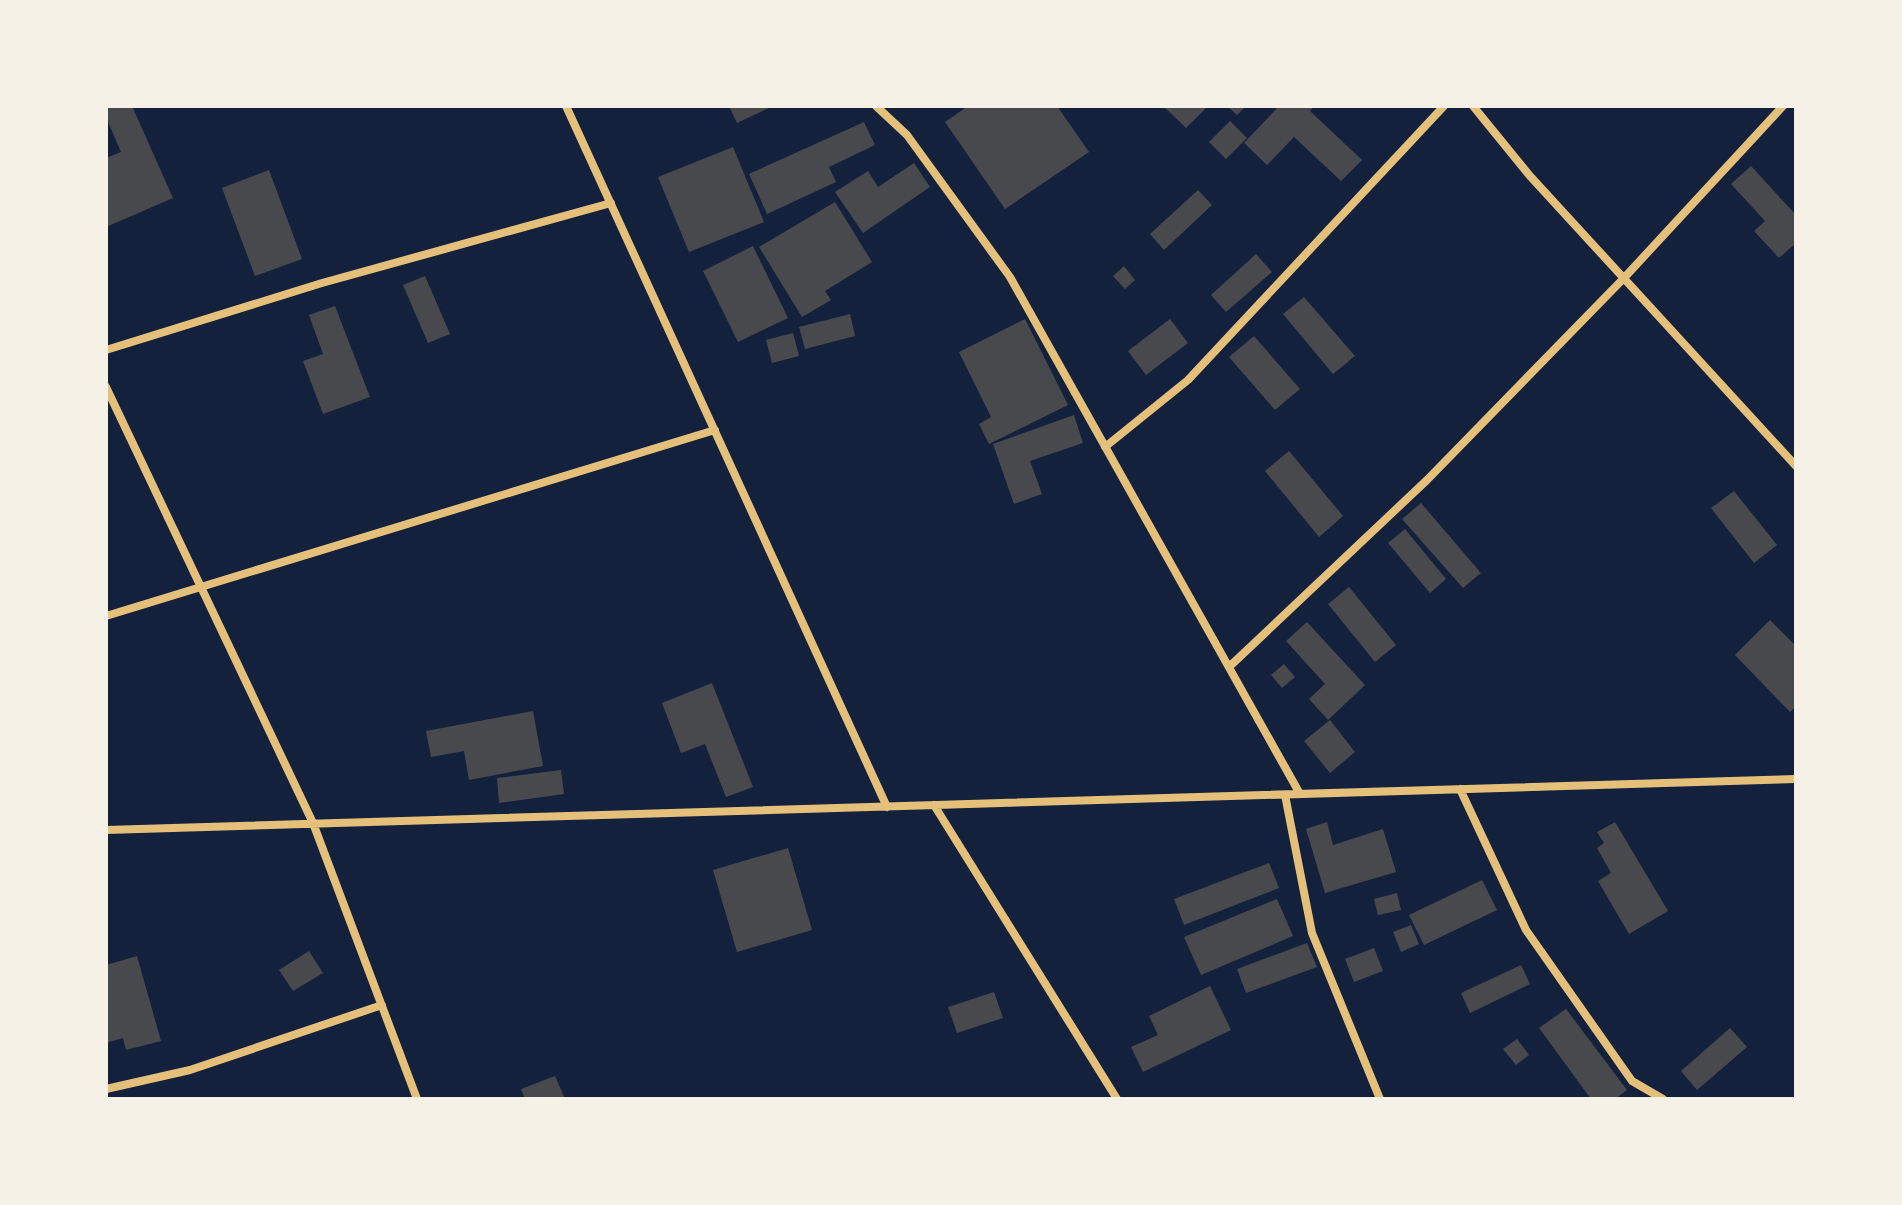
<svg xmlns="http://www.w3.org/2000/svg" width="1902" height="1205" viewBox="0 0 1902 1205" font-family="Montserrat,sans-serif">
<rect width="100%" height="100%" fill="#14213d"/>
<path fill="#48494c" d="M106,106H132L173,198L106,227V158L121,152L106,117Z
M729,106H773L737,123Z
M968,106H1057L1089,152L1005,209L945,122Z
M1163,106H1208L1186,128Z
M1227,106H1246L1237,115Z
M1279,106H1314L1310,111L1362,160L1341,181L1294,137L1267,165L1244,143Z
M1230,121L1247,138L1226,159L1209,142Z
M864,122L875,145L829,167L836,182L767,214L749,174Z
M733,147L764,222L689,252L658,177Z
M914,163L930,187L863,233L835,192L868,171L878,187Z
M1751,166L1796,215V243L1779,258L1754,231L1765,221L1731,184Z
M269,170L302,259L255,276L222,188Z
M1198,190L1212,205L1164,250L1150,234Z
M835,202L872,262L825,291L831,300L802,317L759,247Z
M753,246L788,318L738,342L703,271Z
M1256,254L1272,272L1226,312L1211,295Z
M1124,266L1135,280L1125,289L1113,276Z
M425,276L450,334L428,343L403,285Z
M1304,297L1355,356L1333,374L1283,314Z
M335,306L370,397L323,414L303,361L323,354L309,315Z
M850,314L855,336L805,349L799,327Z
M1025,319L1068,405L989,444L979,424L991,417L959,352Z
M1170,319L1188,343L1146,375L1128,351Z
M793,333L799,356L772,363L766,340Z
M1254,336L1300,389L1275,410L1229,357Z
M1074,415L1083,443L1030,461L1042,494L1014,504L993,444Z
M1289,451L1343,516L1319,537L1265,471Z
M1734,491L1777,545L1754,563L1711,508Z
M1421,503L1481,573L1463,588L1402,519Z
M1405,529L1446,579L1430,593L1388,543Z
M1349,587L1396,645L1375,662L1328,604Z
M1770,620L1796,646V706L1790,712L1735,655Z
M1307,622L1365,685L1328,720L1309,699L1325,684L1286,641Z
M1284,664L1295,677L1282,688L1271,675Z
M712,683L753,787L726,797L705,744L681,753L662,703Z
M533,711L543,766L469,780L464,751L431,757L426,731Z
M1330,720L1355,752L1330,773L1304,741Z
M561,770L564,794L499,803L497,778Z
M1327,822L1333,845L1383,829L1396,872L1325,893L1306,829Z
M1615,822L1668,911L1629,934L1598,881L1611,873L1597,848L1604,843L1597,832Z
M788,848L812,930L737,952L713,870Z
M1269,863L1279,888L1184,925L1174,899Z
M1482,880L1497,910L1424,945L1409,915Z
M1397,893L1401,910L1378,915L1374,899Z
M1277,899L1293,936L1201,975L1184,937Z
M1411,925L1419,944L1401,952L1393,932Z
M1307,943L1317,967L1246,993L1237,969Z
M1374,948L1383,971L1354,982L1345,959Z
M309,951L323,973L293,991L279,970Z
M137,956L161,1041L126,1050L123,1038L106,1043V965Z
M1521,965L1530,984L1470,1013L1461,993Z
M1210,986L1231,1030L1143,1072L1131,1047L1158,1035L1149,1016Z
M994,992L1003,1018L957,1033L948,1007Z
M1566,1009L1627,1090L1615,1099H1591L1539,1028Z
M1730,1028L1747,1047L1697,1090L1681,1071Z
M1517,1039L1529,1055L1516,1065L1503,1049Z
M555,1076L565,1099H525L521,1089Z"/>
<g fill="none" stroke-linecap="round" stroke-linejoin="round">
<path stroke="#e5c07b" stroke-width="8" d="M566,106L887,807
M876,106L907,135L1010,277L1300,794
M1473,106L1530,176L1796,466
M106,350L322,283L611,203
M106,387L313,823L417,1099
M1105,447L1188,380L1444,106
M106,616L715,430
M1229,667L1427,480L1624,278L1783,106
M1460,789L1526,930L1632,1081L1663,1099
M1285,795L1312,933L1380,1099
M934,805L1117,1099
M106,830L1796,779
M106,1089L190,1070L382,1005"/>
</g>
<rect width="1902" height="1205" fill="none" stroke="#f6f1e7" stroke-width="216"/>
</svg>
